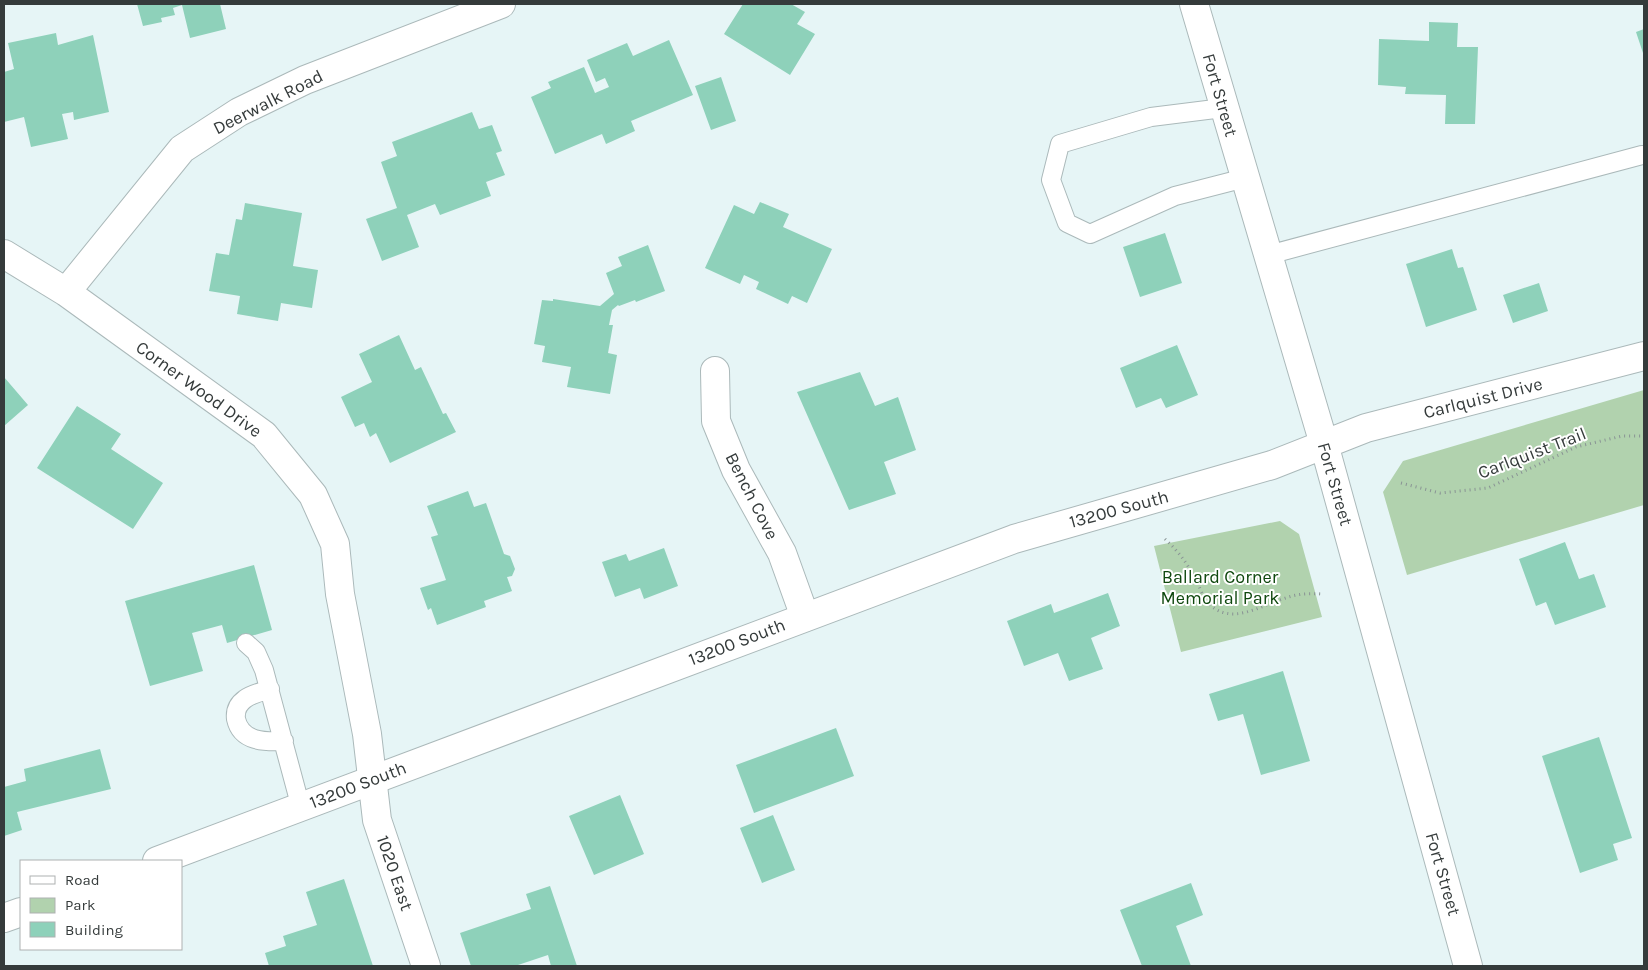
<svg xmlns="http://www.w3.org/2000/svg" width="1648" height="970" viewBox="0 0 1648 970" font-family="Karla,sans-serif">
<rect width="100%" height="100%" fill="#e6f5f6"/>
<path fill="#b1d2ae" d="M1644,390V505L1407,575L1383,492L1403,461Z
M1280,521L1299,534L1322,617L1181,652L1154,546Z"/>
<path fill="#8ed1ba" d="M137,4H220L226,29L190,38L182,5L173,8L175,15L161,18L162,22L143,26Z
M743,4H791L805,12L797,24L815,34L790,75L724,34Z
M1429,22L1458,23L1457,47H1478L1475,124H1445L1446,95L1405,94L1406,87L1378,85L1379,39L1429,41Z
M1644,29V56L1636,32Z
M56,33L58,45L93,35L109,112L74,120L73,112L62,114L68,139L31,147L24,117L4,122V72L14,69L8,43Z
M669,40L693,95L631,121L635,131L606,144L602,134L555,154L531,97L551,88L548,82L584,67L595,93L609,87L605,78L596,82L587,60L627,43L633,56Z
M721,77L736,121L711,130L695,86Z
M472,112L479,129L492,125L502,151L496,153L505,175L486,182L491,196L440,215L435,204L407,215L419,247L382,261L366,219L397,208L381,162L397,156L392,142Z
M760,202L789,214L783,227L832,249L807,303L792,296L788,304L756,289L759,282L744,275L740,284L705,268L734,205L754,214Z
M245,203L302,213L293,266L318,270L312,308L281,303L278,321L237,314L240,296L209,291L216,253L229,255L236,219L242,220Z
M1165,233L1182,283L1140,297L1123,247Z
M648,245L665,291L636,302L635,300L619,306L618,305L612,310L609,325H613L608,353L617,355L610,394L567,387L571,367L542,362L545,346L534,344L542,300L553,301V299L600,306L614,294L606,273L622,266L618,257Z
M1452,249L1458,268L1463,267L1477,310L1426,327L1406,264Z
M1539,283L1548,311L1513,323L1503,295Z
M399,335L415,370L421,367L443,414L446,413L456,432L390,463L376,433L370,437L364,423L355,427L341,397L372,382L359,354Z
M1177,345L1198,395L1166,408L1161,398L1136,408L1120,368Z
M860,372L875,406L898,397L916,450L884,462L896,494L849,510L797,392Z
M4,377L28,405L4,426Z
M77,406L121,434L111,449L163,483L133,529L37,468Z
M468,491L474,507L486,503L504,554L510,556L515,569L512,576L507,577L512,591L484,601L486,607L437,625L431,608L428,610L420,588L446,580L431,537L438,535L427,506Z
M1565,542L1579,579L1594,574L1606,607L1555,625L1546,602L1536,606L1519,559Z
M664,548L678,586L644,599L640,588L615,597L602,562L626,554L629,561Z
M254,565L272,630L227,643L222,625L192,633L203,671L150,686L125,601Z
M1108,593L1120,626L1091,638L1103,669L1069,681L1058,653L1024,666L1007,621L1051,604L1054,613Z
M1283,671L1310,761L1261,775L1243,714L1218,721L1209,694Z
M836,728L854,776L754,813L736,765Z
M1599,737L1632,838L1613,844L1618,860L1580,873L1542,756Z
M100,749L111,789L17,812L22,830L4,836V787L26,781L24,769Z
M620,795L644,854L594,875L569,816Z
M773,815L795,870L762,883L740,828Z
M344,879L373,966H269L265,953L286,946L283,936L317,925L306,892Z
M1191,883L1203,915L1176,926L1191,966H1142L1120,910Z
M550,886L577,966H551L548,955L515,966H471L460,933L531,909L526,894Z"/>
<g fill="none" stroke-linecap="round" stroke-linejoin="round">
<defs>
<path id="service" d="M1223,108L1151,117L1060,144L1051,180L1067,223L1090,234L1175,196L1245,178
M1268,255L1642,155
M246,643L256,652L264,670L301,808
M270,689C262,692 251,694 245,699C238,704 235,711 236,719C241,742 265,742 284,741"/>
<path id="minor" d="M4,254L66,292L264,435L313,495L335,544L340,594L367,734L377,820L426,966
M66,292L182,149L239,112L305,80L501,4
M715,371L716,421L736,470L782,553L805,617"/>
<path id="tertiary" d="M1194,4L1324,444L1468,966
M157,861L1014,539L1272,465L1366,428L1644,356
M4,918L21,912"/>
</defs>
<use href="#service" stroke="#abb9ba" stroke-width="20"/>
<use href="#minor" stroke="#abb9ba" stroke-width="30"/>
<use href="#tertiary" stroke="#abb9ba" stroke-width="30"/>
<path stroke="#899394" stroke-width="3" stroke-dasharray="1 4" stroke-linecap="butt" d="M1401,483L1440,493L1488,488L1576,447L1622,436H1644
M1165,539C1179,552 1188,564 1197,582C1200,588 1203,597 1207,602C1230,627 1259,606 1283,599C1295,594 1308,593 1321,594"/>
<use href="#service" stroke="#fff" stroke-width="18"/>
<use href="#minor" stroke="#fff" stroke-width="28"/>
<use href="#tertiary" stroke="#fff" stroke-width="28"/>
</g>
<g text-anchor="middle" stroke-width="4" stroke-linejoin="round" paint-order="stroke">
<g font-size="18" fill="#353b3b" stroke="#fff">
<text transform="translate(1220 95) rotate(74)" y="6">Fort Street</text>
<text transform="translate(268 102) rotate(-27)" y="6">Deerwalk Road</text>
<text transform="translate(199 389) rotate(36)" y="6">Corner Wood Drive</text>
<text transform="translate(1483 398) rotate(-14)" y="6">Carlquist Drive</text>
<text transform="translate(1532 453) rotate(-21)" y="6">Carlquist Trail</text>
<text transform="translate(1335 484) rotate(74)" y="6">Fort Street</text>
<text transform="translate(752 496) rotate(63)" y="6">Bench Cove</text>
<text transform="translate(1119 509) rotate(-15)" y="6">13200 South</text>
<text transform="translate(737 642) rotate(-21)" y="6">13200 South</text>
<text transform="translate(358 785) rotate(-21)" y="6">13200 South</text>
<text transform="translate(395 873) rotate(71)" y="6">1020 East</text>
<text transform="translate(1443 874) rotate(74)" y="6">Fort Street</text>
</g>
<g font-size="18" fill="#0f480e" stroke="#fff">
<text x="1220" y="583">Ballard Corner<tspan x="1220" dy="21">Memorial Park</tspan></text>
</g>
</g>
<rect width="1648" height="970" fill="none" stroke="#353b3b" stroke-width="10"/>
<rect x="20" y="860" width="162" height="90" fill="#ffffff" stroke="#aeb1b1"/>
<rect x="30" y="876" width="25" height="8" fill="#ffffff" stroke="#aeb1b1"/>
<text x="65" y="885" font-size="15" fill="#353b3b">Road</text>
<rect x="30" y="898" width="25" height="15" fill="#b1d2ae" stroke="#aeb1b1"/>
<text x="65" y="910" font-size="15" fill="#353b3b">Park</text>
<rect x="30" y="922" width="25" height="15" fill="#8ed1ba" stroke="#aeb1b1"/>
<text x="65" y="935" font-size="15" fill="#353b3b">Building</text>
</svg>
